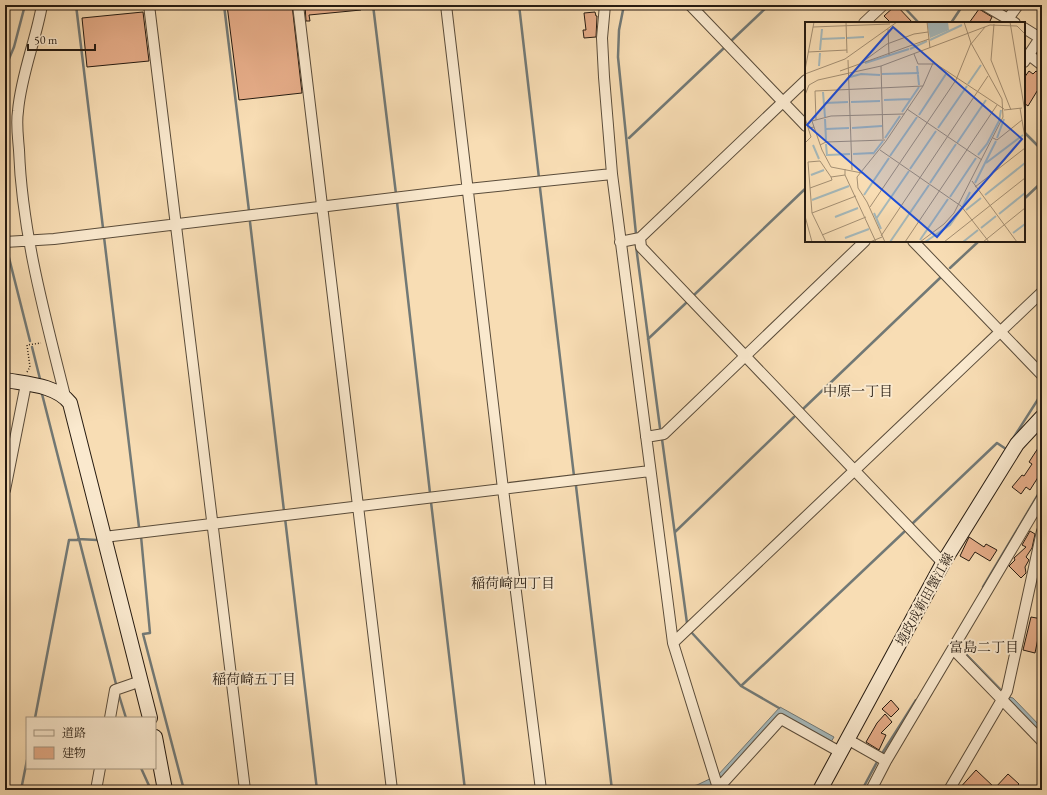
<svg xmlns="http://www.w3.org/2000/svg" width="1047" height="795" viewBox="0 0 1047 795" font-family="'EB Garamond','Noto Serif JP',serif">
<rect width="100%" height="100%" fill="#f8ddb4"/>
<filter id="stains"><feTurbulence type="fractalNoise" baseFrequency=".005" numOctaves="4"/><feColorMatrix values="0 0 0 0 .2 0 0 0 0 .09 0 0 0 0 .02 0 0 0 .5 -.17"/></filter>
<radialGradient id="worn" r=".72"><stop offset=".6" stop-color="#630" stop-opacity="0"/><stop offset="1" stop-color="#630" stop-opacity=".3"/></radialGradient>
<path fill="#a5b8ba" stroke="#727976" d="M960,647L1009,697L1013,698L1042,728V736L958,649Z
M780,707L834,737L831,742L781,714L719,782C705,791 692,790 675,790L697,785L718,775Z"/>
<g fill="none" stroke-linecap="round" stroke-linejoin="round">
<path stroke="#727976" stroke-width="2.5" d="M76,5L103,228
M224,5L249,211
M373,5L396,194
M519,5L539,178
M624,5L619,30L618,57L636,234
M902,5L919,23
M951,23L963,5
M731,41L769,5
M5,68L14,47L25,5
M1024,132L1042,150
M629,138L724,48
M540,188L574,476
M1024,199L1042,182
M397,202L430,493
M250,222L284,511
M104,237L139,527
M6,246L30,341
M636,246L660,428
M950,268L979,241
M694,295L806,188
M648,339L686,303
M32,347L40,379
M42,394L116,684
M803,409L940,278
M662,439L687,623
M1012,440L1042,393
M576,486L612,790
M431,502L465,790
M285,518L317,790
M913,523L997,443L1006,449
M675,532L794,417
M141,536L150,633L143,634L184,790
M78,539L97,540
M983,587L1042,488
M692,633L741,686L779,708
M741,686L904,532
M118,692L126,718
M35,718L69,540H78
M883,752L916,700
M141,768L151,790
M21,790L27,760
M862,790L877,762"/>
</g>
<path fill="#e6ad89" stroke="#261b11" d="M227,5H292L302,93L239,100Z
M305,5H361V10L309,15L310,21H306Z
M896,5L913,23H891L884,16Z
M979,9L992,17L989,23H969Z
M143,12L149,61L87,67L82,18Z
M595,12L596,16H597L596,37L584,38L583,30H586L584,13Z
M1029,71L1033,74L1036,71L1042,75V83L1028,106L1024,103V78Z
M1042,442V471L1030,490L1026,487L1021,494L1012,487L1022,475L1024,476L1032,464L1029,462Z
M1030,531L1035,534L1032,548L1026,557L1029,560L1025,567L1026,573L1021,578L1009,566L1015,560L1014,558L1026,547L1022,545Z
M969,537L984,547L986,544L997,550L990,561L975,552L969,561L960,556Z
M1031,617L1042,619L1035,653L1023,650Z
M891,700L899,709L891,717L882,709Z
M885,714L892,722L881,733L886,735L879,750L866,742L877,723Z
M976,770L995,788L1008,774L1019,784L1013,790H958Z"/>
<g fill="none" stroke-linecap="round" stroke-linejoin="round">
<defs>
<path id="street" d="M42,5C36,40 21,75 18,111C16,124 18,137 19,150C22,233 45,316 65,396
M149,5L245,790
M298,5L392,790
M446,5L503,489L541,790
M605,5L602,38L604,77L612,174L673,643L718,788
M690,5L806,126
M984,5L1008,19
M864,23L883,5
M1015,23L1008,19L1018,5
M1024,28L1040,38L1024,62
M1029,55L1042,65
M640,238L641,247L943,563
M913,241L1042,375
M5,242L54,239L468,189L612,174
M620,242L640,238L806,80
M646,437L664,434L865,241
M5,490L26,384
M104,537L650,471
M673,643L1042,292
M953,649L1042,741
M110,718L115,690L141,681
M847,739L886,761
M96,790L100,768
M713,790L723,783L781,719L840,752
M871,790L886,761L1042,498
M949,790L1007,691L1042,531"/>
<path id="secondary" d="M5,380C27,384 56,385 70,403L150,718
M155,737L165,790
M820,790L943,563L1017,444L1042,417"/>
</defs>
<use href="#street" stroke="#5a4c3a" stroke-width="12"/>
<use href="#secondary" stroke="#261b11" stroke-width="16"/>
<path stroke="#261b11" stroke-width="1.5" stroke-dasharray="1 2" stroke-linecap="butt" d="M27,372L30,367L27,345L41,343"/>
<use href="#street" stroke="#fae9ce" stroke-width="10"/>
<use href="#secondary" stroke="#fae9ce" stroke-width="14"/>
</g>
<g text-anchor="middle" stroke-width="4" stroke-linejoin="round" paint-order="stroke">
<g font-size="13" fill="#261b11" stroke="#fae9ce">
<text transform="translate(924 599) rotate(-61)" y="5">境政成新田蟹江線</text>
</g>
<g font-size="14" fill="#261b11" stroke="#fae9ce">
<text x="858" y="396">中原一丁目</text>
<text x="513" y="588">稲荷崎四丁目</text>
<text x="984" y="652">富島二丁目</text>
<text x="254" y="684">稲荷崎五丁目</text>
</g>
</g>
<g transform="translate(805 22)">
<rect width="220" height="220" fill="#f8ddb4"/>
<path d="M143,0L144,8L125,16L122,1Z" fill="#a5b8ba"/>
<path fill="none" stroke="#a5b8ba" stroke-width="2" d="M42,16L59,15M16,17L40,16M125,18L157,3M105,27L122,19M15,28L17,7M60,41L104,27M14,44L15,31M112,44L114,63M77,52L114,51M45,55L56,52L75,53M163,62L176,43M18,70L20,95M79,78L106,77M46,80L75,79M20,81L43,80M97,90L114,65M114,93L141,52M20,97L21,118M47,106L77,104M133,106L162,64M21,107L44,106M80,116L95,94M192,116L199,97M152,121L181,78M21,122L22,134M8,123L14,137M48,132L68,131M68,132L78,119M23,133L45,132M173,133L182,122L194,99L196,88M85,134L112,95M181,141L218,113M105,147L131,109M6,153L19,148M125,161L151,122M170,161L191,119M59,173L84,136M180,173L220,141M145,175L171,136M7,178L44,164M158,184L165,170M161,188L176,176M69,191L76,207M194,192L220,171M30,195L53,186M71,197L104,149M176,206L191,194M208,211L220,202M40,216L64,207M115,218L143,177M85,220L124,163M120,220L145,203L157,186M158,220L173,208"/>
<path fill="none" stroke="#a48f73" stroke-width="1" d="M41,0L42,31M122,0L125,26M205,0L220,90M189,2L186,38L206,88M8,5L85,2M83,7L84,33M166,22L180,5M3,30L42,28M109,32L113,42H131L199,87M43,38L47,148M56,41L82,22L109,12L123,10M76,44L78,117M0,48L9,0M35,49L124,17M0,52L40,37L92,0M0,73L4,63L13,58L76,44L185,3L212,4L220,12M215,86L220,116M102,87L177,138M199,88L217,86M0,96L6,115L0,121M11,98L10,69L118,64M9,105L17,128L26,145L57,151M4,106L9,105L7,99L26,94L99,92M188,116L192,118L217,98M15,123L21,120L80,118M75,128L156,184L184,220M40,147V153L71,220M167,159L212,220M170,165L220,126M5,166L27,158L26,155L40,153M65,185L151,58L166,21M7,191L51,174M0,194L7,220M17,213L61,195M76,214L183,54M21,220L7,191L3,140L15,139L26,155M65,220L77,215M80,220L62,180L53,166L52,155L81,119L118,64L128,41M100,220L192,83M115,220L139,202L149,191L198,95L197,77L166,21L159,0M139,220L220,156M178,220L220,186"/>
<path fill="#1d4ed8" fill-opacity="0.15" stroke="#1d4ed8" stroke-width="2" d="M88,5L217,117L132,215L2,103Z"/>
<rect width="220" height="220" fill="none" stroke="#261b11" stroke-width="2"/>
</g>
<rect width="1047" height="795" fill="none" stroke="#f8ddb4" stroke-width="20"/>
<rect x="6" y="6" width="1035" height="783" fill="none" stroke="#261b11" stroke-width="2"/>
<rect x="10" y="10" width="1027" height="775" fill="none" stroke="#261b11"/>
<rect x="26" y="717" width="130" height="52" fill="#fae9ce" stroke="#a59782"/>
<rect x="34" y="730" width="20" height="6" fill="#fae9ce" stroke="#a59782"/>
<text x="62" y="737" font-size="12" fill="#261b11">道路</text>
<rect x="34" y="747" width="20" height="12" fill="#e6ad89" stroke="#a59782"/>
<text x="62" y="757" font-size="12" fill="#261b11">建物</text>
<path d="M28 44v6h67v-6" fill="none" stroke="#261b11" stroke-width="2"/>
<text x="34" y="44" font-size="12" fill="#261b11" stroke="#fae9ce" stroke-width="3" paint-order="stroke">50 m</text>
<rect width="100%" height="100%" filter="url(#stains)"/>
<rect width="100%" height="100%" fill="url(#worn)"/>
</svg>
